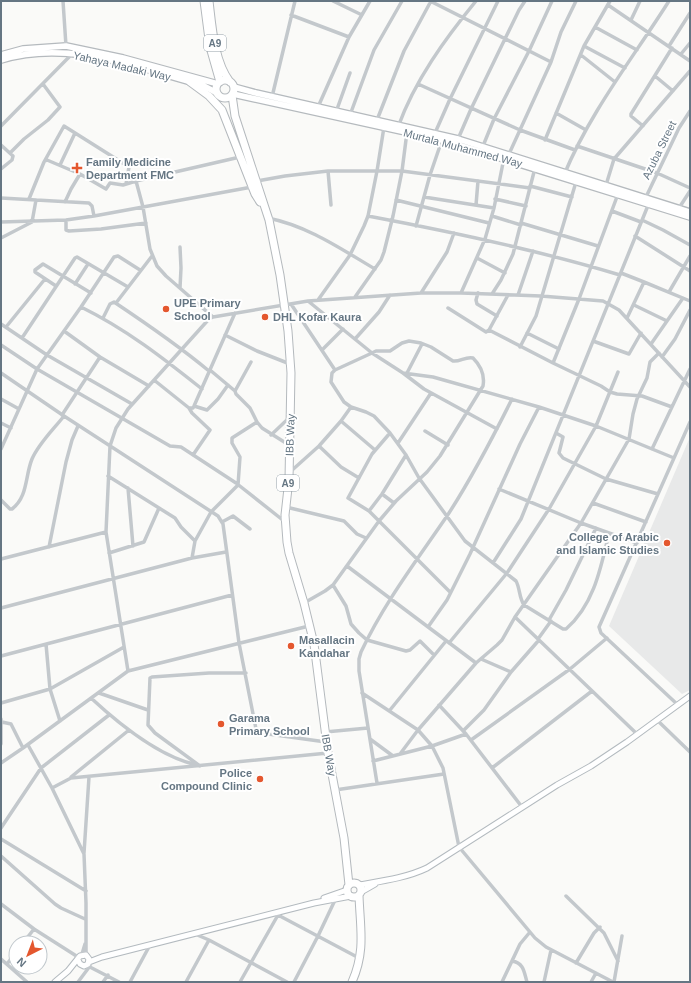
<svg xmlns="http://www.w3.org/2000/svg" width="691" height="983" viewBox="0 0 691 983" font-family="Helvetica,sans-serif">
<rect width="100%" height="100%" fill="#fafaf8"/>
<path fill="#e8e9e9" d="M690,437V690L682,694L609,626Z"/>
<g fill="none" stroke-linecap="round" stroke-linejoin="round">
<defs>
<path id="secondary" d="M359,885C382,881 406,878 427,868L557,785L591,766L627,742L690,696
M361,892L375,884
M324,898L347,890
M89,962L102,957L314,903L351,896
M55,982L68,971L80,956L86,955L89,959L88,964L84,966L80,964L78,960"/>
<path id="primary" d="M1,55L23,49L66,46L123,58L218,84
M1,60C69,39 137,68 202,85L217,93
M234,87L256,93L458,139L690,212
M233,94L442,140L690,217"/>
<path id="highway" d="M204,1L210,47L220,82
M209,1C212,26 214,61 230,82
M216 89a9 9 0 1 1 18 0a9 9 0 1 1-18 0Z
M190,82L209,96L222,110L255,194L260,202
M232,95L235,116L269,220L280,275L288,331L291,373L289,479L285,515L287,542L289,553L304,603L314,644L328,753L344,838L349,885
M347 890a7 7 0 1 1 14 0a7 7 0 1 1-14 0Z
M352,982C366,950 360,928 359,895"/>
</defs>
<use href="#secondary" stroke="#b3babf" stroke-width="7"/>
<use href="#primary" stroke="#b5babe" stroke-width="8"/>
<use href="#highway" stroke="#b4b9bd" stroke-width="9"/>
<path stroke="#c3c8cc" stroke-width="3.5" d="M63,1L66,46
M333,1L362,15
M430,1L551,62
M608,5L690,61
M291,15L349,37
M631,20L640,1
M595,27L637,50
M584,46L625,68
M669,46L690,13
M681,54L690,43
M581,55L615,82
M655,76L673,91
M418,84L520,130L575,150
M272,97L295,1
M318,107L349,37L370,1
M336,112L350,73
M556,113L586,130
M350,115L374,50L402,1
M377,120L404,51L431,1
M1,126L72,54
M643,126L631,116V114L672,48
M398,127C415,80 445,39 476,1
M435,133L450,99L498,1
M458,139L471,109L519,10L525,1
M545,140L584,46L610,1
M1,145L13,156L12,160L1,169
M483,146L494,119L529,51L552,1
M577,146L657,173L690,188
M10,153L24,139L48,120L60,107L43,84
M509,154L551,62L561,32L576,1
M45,161L47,160L80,174L106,189L110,183L123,185L136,181L240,157
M60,165L75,133
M328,171L331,205
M564,175C590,112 633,58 669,1
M136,181L143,207L150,249L157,266L166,276L213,317
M257,181L285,176L328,171H402L530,188
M606,185L614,159L690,71
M530,186L572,197
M424,197L494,208
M646,197L679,128L690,111
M1,198L89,203L92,206L94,216
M29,199L44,162L64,126L129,167L126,184
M495,199L526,206
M396,200L489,223
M65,202L71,189L80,174
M476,205L478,181
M679,208L690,191
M612,211L641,222
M368,216C453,232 537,250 620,275
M492,216L521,225
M268,218C308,226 341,249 375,269
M66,220V230L69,231L101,229L146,223
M642,220L663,230L690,245
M1,222L66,220L94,216L252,187
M521,223L598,246
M416,226L430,175L442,140
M635,236L690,271
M1,238L32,222L36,200
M180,247L181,268L180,288
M477,258L505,273
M621,273L644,282L690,301
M75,284L88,264
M56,286L35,272V270L43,264L91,293
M669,292L690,256
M421,293L447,252L454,233
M461,293L485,239L494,208L504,158
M478,293L476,300L477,304L497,316
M492,294L501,280L513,254L535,168
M518,295L533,251
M355,297L381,260L384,252L393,216L402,171L407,132
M318,300L350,255L364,226L368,216L377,171L384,127
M308,301L372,353L403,373L424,389L497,429
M116,303L152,256
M291,304L335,370
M634,305L667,321
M81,307C126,329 163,358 202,389
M448,308L486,332L489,330L508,295
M103,318L110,304L114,302C147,324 179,346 209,371
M627,318L644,282
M1,324L47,355L132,404
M6,327L45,279
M489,330L553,363L601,386L610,392L617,394L642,396L672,407
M64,331L100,357L149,386
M527,333L559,349
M225,335L257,351L290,364
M22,338L75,258L77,257L128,287
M355,339L379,312L390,295
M593,341L629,354L641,333
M651,344L683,298
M1,345L37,369L170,446L181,447L236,483L284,521
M520,347L536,316L576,182
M322,350L343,329
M662,357L675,339L690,310
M553,363L579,299L618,194
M210,370L235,391L236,394L250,408L257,422L262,428L289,445
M1,373L64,416L218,516L223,524L239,643L256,729L261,733L326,742
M403,373L433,377L539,407L596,426L674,458
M407,373L422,344
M154,380L189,408L192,413L210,430L193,455
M235,391L251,362
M1,399L19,409
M194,406L207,410L218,399L228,385
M189,408H193L194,406L235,313
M62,415L100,357
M341,421L375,450
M1,423L11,428
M425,431L448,445
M390,433L372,454L348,498L369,511L450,592
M556,433L563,437L559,453L563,458L606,479L658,494
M271,435L290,417
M398,443L431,393
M319,446L341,467L359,478
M1,449L37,369L81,307L114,257L118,256L140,270
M652,449L690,369
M290,472L319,446L341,421L351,407
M108,476L175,518L181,527L195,541
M128,488L133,546
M499,489L581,523L637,543
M382,494L394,503
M1,500L10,509H12C28,497 25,476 32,459C39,443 53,430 64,416
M593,503L646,522
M286,507L344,521L357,534L366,538
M369,511L382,494L406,455
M222,522L233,516L250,529
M49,547L66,462L72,440L78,426
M109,553L144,542L159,508
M192,558L195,541L211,512L238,485L240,457L232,443V438L257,422
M1,559L106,532
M493,563L521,519L649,203
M347,566L476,663
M333,585L346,606L351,624L359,633L367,640L406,651L410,650L420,641L434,655
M304,603L325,591L333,585L379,521L396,501L427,472L440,456L483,386C485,375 481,366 473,358C466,356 460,362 453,361L431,347L421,343L409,341L402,343L390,351H376L372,353L335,370L332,373L331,382L344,402L351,407L366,412L374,416L390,433L406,455L419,478L465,541L516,581C520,588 519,598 524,605L563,629H566C594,605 601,567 609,533
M1,608L192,558L226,552
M515,617L637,734
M549,620L566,590L596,528
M428,627L447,600L470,554L520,444L539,407
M538,639L551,621
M449,643L507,573L549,509L596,426L618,372
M46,644L50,689L60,721
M1,656L232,595
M481,659L511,672
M128,671L106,532L110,446L116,428L128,409L209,319L213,317L308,301L421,293H461L541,296L603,301L619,310L690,387
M99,693L148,710
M362,693L418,730L432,746L443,768L459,847L535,938L546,947L613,982
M91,698C119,724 160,757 197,765
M1,703L50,689L124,647
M439,705L466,734L522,807
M678,705L601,633L599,627L690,422
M390,710L446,641
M1,719V744
M657,720L690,752
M2,722L11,724L23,748
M463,731L484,710L511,672L539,640
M325,732L368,728
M370,739L393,756
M471,740L570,669L607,638
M28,745L52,788L84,854L86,903V955
M400,754L418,730L476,663L497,645L502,640L515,617L581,523L629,439L633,414L637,399L647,378L650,362L659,353
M373,761L432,746L466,734
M1,763L23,748L128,671L309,626
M200,766L155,733L148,725L150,678L152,677L209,673H246
M492,768L592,691
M71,777L129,730
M377,783L359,671V659L361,652C384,603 417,560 447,516C472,478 492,439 512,399
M52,788L71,778L328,753
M335,790L444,774
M1,828L41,768L109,715
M1,839L86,891
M84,853L89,777
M1,856L55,904L61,908L85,919
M566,896L604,933L618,961
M1,904L34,929L78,957
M278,915L359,958
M195,934L209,940L287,982
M23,943L34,929
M82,954L85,944
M1,959L27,982
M512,961C524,963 524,972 527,982
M576,963L594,933L600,927
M7,964L16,952
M86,965L119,982
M78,982L90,966
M103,982L108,975
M130,982L150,945
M186,982L209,940
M240,982L278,915L277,914
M294,982L318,936L336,898
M502,982L520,944L530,932
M544,982L551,950
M591,982L596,973
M614,982L622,936"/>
<use href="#secondary" stroke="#fff" stroke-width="5"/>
<use href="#primary" stroke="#fff" stroke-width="5.5"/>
<use href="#highway" stroke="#fff" stroke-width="7"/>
</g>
<g fill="#e4572e" stroke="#fff" stroke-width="1.5">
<path d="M75 162h4v4h4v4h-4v4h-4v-4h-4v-4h4z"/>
<circle cx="166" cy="309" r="4"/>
<circle cx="265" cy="317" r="4"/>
<circle cx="667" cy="543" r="4"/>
<circle cx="291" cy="646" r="4"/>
<circle cx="221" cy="724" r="4"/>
<circle cx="260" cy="779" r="4"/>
</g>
<g text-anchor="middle" stroke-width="4" stroke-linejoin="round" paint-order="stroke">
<g fill="#fff" stroke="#939fa8" stroke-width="1">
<rect x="204" y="35" width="22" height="16" rx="3"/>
<rect x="277" y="475" width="22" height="16" rx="3"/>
</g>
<g font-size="10" font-weight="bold" fill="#657683">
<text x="215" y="47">A9</text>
<text x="288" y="487">A9</text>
</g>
<g font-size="11" fill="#657683" stroke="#fff">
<text transform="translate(122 66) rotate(13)" y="4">Yahaya Madaki Way</text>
<text transform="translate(463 148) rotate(15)" y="4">Murtala Muhammed Way</text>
<text transform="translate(659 150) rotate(-64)" y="4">Azuba Street</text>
<text transform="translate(290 435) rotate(-88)" y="4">IBB Way</text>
<text transform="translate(329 755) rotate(80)" y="4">IBB Way</text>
</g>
<g font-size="11" font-weight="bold" fill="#657683" stroke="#fff" text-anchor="start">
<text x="86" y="166">Family Medicine<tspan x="86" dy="13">Department FMC</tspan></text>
<text x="174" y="307">UPE Primary<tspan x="174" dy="13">School</tspan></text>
<text x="273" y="321">DHL Kofar Kaura</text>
<text x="659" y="541" text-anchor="end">College of Arabic<tspan x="659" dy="13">and Islamic Studies</tspan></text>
<text x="299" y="644">Masallacin<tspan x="299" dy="13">Kandahar</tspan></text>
<text x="229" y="722">Garama<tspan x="229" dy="13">Primary School</tspan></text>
<text x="252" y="777" text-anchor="end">Police<tspan x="252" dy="13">Compound Clinic</tspan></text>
</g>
</g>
<rect width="691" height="983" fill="none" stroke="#657683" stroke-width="4"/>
<g transform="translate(28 955) rotate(222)"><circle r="19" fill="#ffffff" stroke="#c1c8cd"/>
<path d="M0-3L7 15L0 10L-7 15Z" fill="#e4572e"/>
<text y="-6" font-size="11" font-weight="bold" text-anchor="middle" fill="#657683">N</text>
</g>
</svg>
